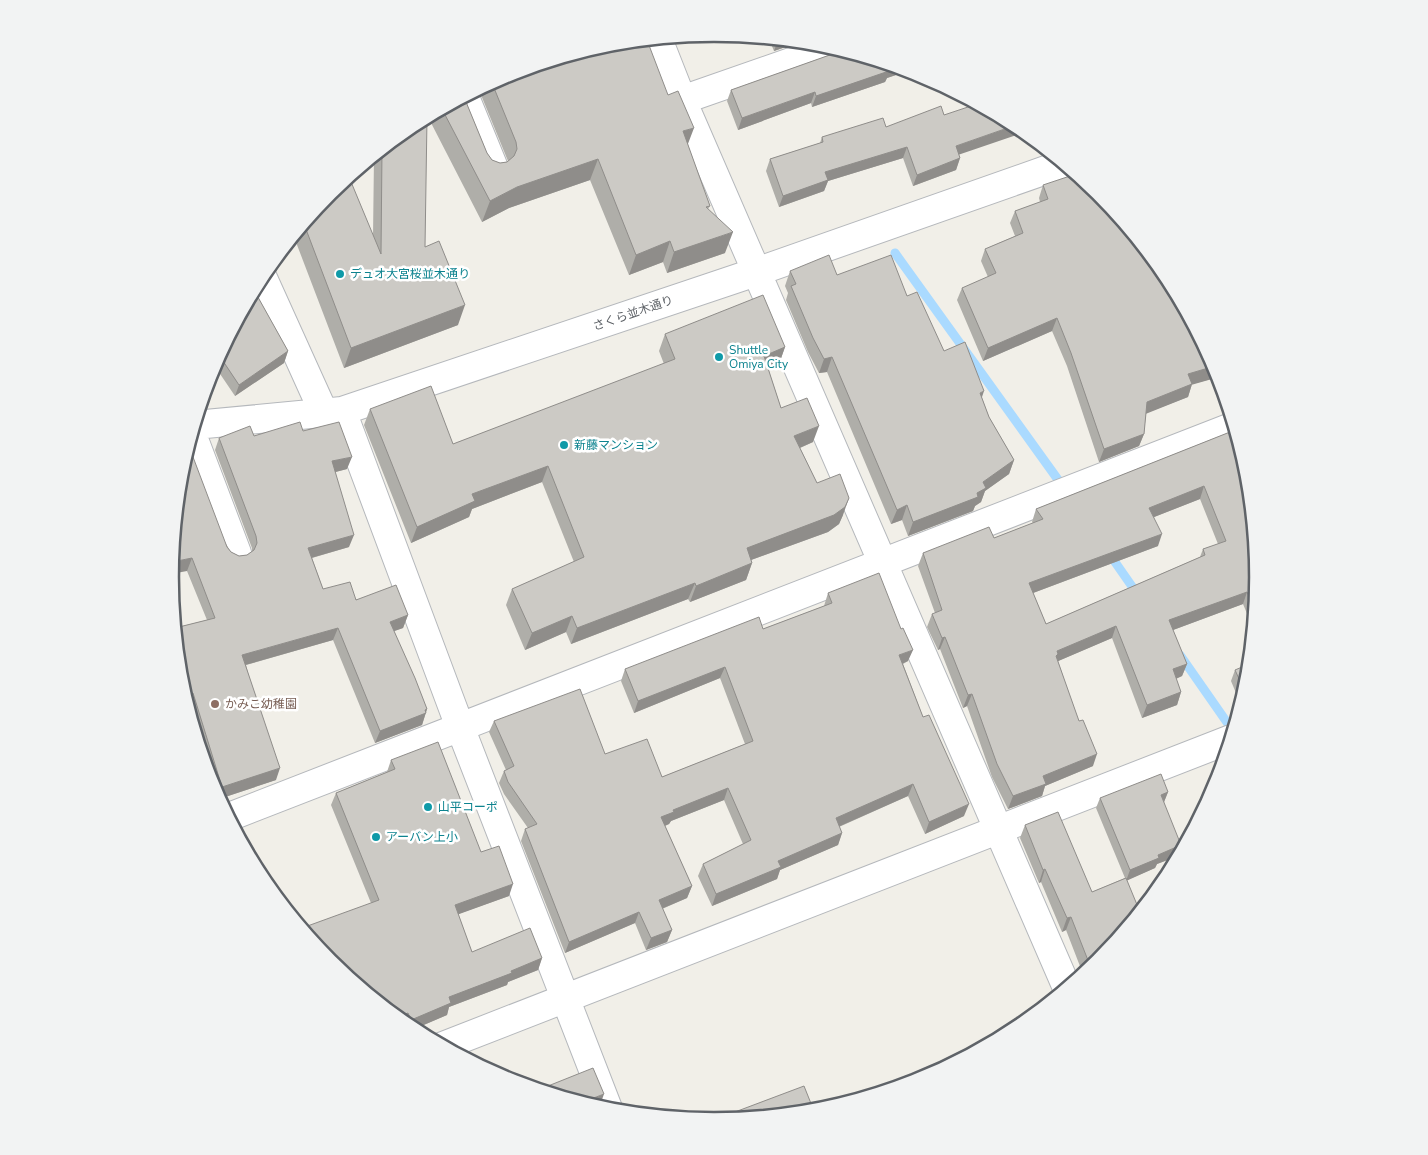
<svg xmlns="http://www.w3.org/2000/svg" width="1428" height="1155" viewBox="0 0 1428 1155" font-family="'Nunito Sans','Noto Sans JP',sans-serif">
<rect width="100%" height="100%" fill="#f1efe8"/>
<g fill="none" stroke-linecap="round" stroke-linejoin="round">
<path stroke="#aadaff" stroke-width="9" d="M895,253L1064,488
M1108,552L1138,595
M1180,655L1233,731"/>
<defs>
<path id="minor" d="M658,39L682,100L1067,988
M465,97L494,168
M682,100L831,48
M262,276L323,411
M342,411L460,727L609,1111
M195,425L342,411L756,272L1063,164
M192,434L237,553
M229,817L1234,426
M443,1046L1231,739"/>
</defs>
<use href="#minor" stroke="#b5b8bc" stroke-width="30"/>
<use href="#minor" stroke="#fff" stroke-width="28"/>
</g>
<path fill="#afaea9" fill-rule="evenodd" d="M769,39L800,42L774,51Z
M841,51L908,71L887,78L885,82L812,107L811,103L738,130L727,101L731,90Z
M506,75L688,145L710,206L708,209L725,253L667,273L663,262L629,275L590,180L509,208L482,222L428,117L464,97L487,153L492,160L500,163L507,162L508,161L479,90Z
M944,115L960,158L956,170L913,186L903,158L828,181L824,191L779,207L766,171L770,159L820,143L822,137L886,127Z
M412,125L425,247L458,325L344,368L294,237L330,193L373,237L374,156Z
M1043,185L1216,370L1219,377L1192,384L1188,397L1146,413L1144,434L1139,446L1099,462L1067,366L1052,331L983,361L957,300L962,288L988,277L981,261L985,249L1015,236L1010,223L1015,211L1040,202L1039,198Z
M790,271L837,275L907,296L944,351L982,398L989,417L1014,460L1009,474L985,491L981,502L975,506L973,511L908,536L902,520L891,524L827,372L819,373L808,352L786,300L788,293L785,286Z
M254,290L288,351L284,363L235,396L214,365Z
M665,334L785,347L779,364L768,368L781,408L813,442L800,448L817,483L843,515L839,524L828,532L751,560L752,563L746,580L690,602L688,599L571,644L566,632L525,650L506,605L512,589L574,562L542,482L472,509L469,517L411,543L364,425L370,409L453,444L664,364L659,351Z
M1235,430L1258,578L1253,628L1243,604L1173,630L1187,664L1182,676L1176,679L1181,692L1177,705L1142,718L1112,638L1058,661L1093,766L1045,786L1042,796L1008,809L992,777L967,706L963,708L940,649L938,650L927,627L932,614L935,613L918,566L923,553L994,538L1033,523L1032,522L1036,509ZM1200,499L1218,544L1203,549L1200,557L1046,624L1033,593L1158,546L1154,517Z
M303,431L347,469L335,472L349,547L312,558L323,589L408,615L403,628L394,631L427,709L422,725L375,743L333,640L246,665L276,780L219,799L216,793L181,683L175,628L207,620L187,571L181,471L231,552L239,556L247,555L252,551V548L215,450L219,438L254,436Z
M828,593L908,661L903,664L923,717L964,816L925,834L908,796L839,827L842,833L838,845L780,870L777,879L712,906L698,876L703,864L743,844L724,800L671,821L669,824L665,826L692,886L687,898L662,909L672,930L667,942L646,950L635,923L565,953L521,841L525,829L528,828L504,794L499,783L504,771L506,770L489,732L494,721L605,754L662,777L745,744L720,678L634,713L621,681L625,669L763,629L824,606Z
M1235,670L1247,684L1241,705L1231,681Z
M391,760L481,852L509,896L458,914L472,952L542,958L538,970L508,982L507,985L449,1007L447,1015L412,1030L329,962L371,903L331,805L336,793L387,772Z
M1168,792L1164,802L1178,856L1157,864L1155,868L1127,880L1098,962L1083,974L1066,930L1062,932L1041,882L1039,883L1020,838L1025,825L1092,892L1125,878L1096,808L1100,798Z"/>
<path fill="#8f8d8a" d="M778,40L800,42L774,51Z
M893,66L908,71L887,78L885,82L812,107L816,96Z
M815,92L811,103L738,130L742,118Z
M1016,125L1025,132L952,157L956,146Z
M694,128L686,149L683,131Z
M907,147L903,158L828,181L824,191L779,207L783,196L825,172Z
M960,158L956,170L913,186L917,175Z
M598,159L590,180L509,208L482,222L490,201L517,187Z
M733,232L725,253L667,273L674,252Z
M670,241L663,262L629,275L636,255Z
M465,305L458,325L344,368L351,348Z
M1057,318L1052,331L983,361L988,348Z
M785,347L779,364L758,372L764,356Z
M288,351L284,363L235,396L239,385Z
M832,357L827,372L819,373L824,359Z
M1215,366L1219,377L1184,387L1188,374Z
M1192,384L1188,397L1143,415L1147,402Z
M984,391L979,406L980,393Z
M819,426L813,442L788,453L794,436Z
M1144,434L1139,446L1099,462L1104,449Z
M352,457L347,469L328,474L332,461Z
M1014,460L1009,474L985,491L981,502L975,506L973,511L908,536L913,522L983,482Z
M548,466L542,482L472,509L469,517L411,543L417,527L472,494Z
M1204,486L1200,499L1144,521L1149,508Z
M849,498L843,515L839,524L828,532L740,564L747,548Z
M907,505L902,520L891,524L897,510Z
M1162,534L1158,546L1025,596L1029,583Z
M354,535L349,547L304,560L308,548Z
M192,558L187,571L171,574L172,562Z
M752,563L746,580L690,602L696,586Z
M695,583L688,599L571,644L577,628Z
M1247,592L1243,604L1165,633L1169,620Z
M408,615L403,628L386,634L390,622Z
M572,616L566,632L525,650L532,633Z
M1116,626L1112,638L1056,662L1054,667L1057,651Z
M338,628L333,640L238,667L242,655Z
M945,637L940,649L938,650L942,638Z
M913,650L908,661L895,667L899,655Z
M1187,664L1182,676L1168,682L1173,669Z
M725,667L720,678L634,713L638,701Z
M1181,692L1177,705L1142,718L1147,705Z
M193,693L188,705L187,706L184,695Z
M972,694L967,706L963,708L968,695Z
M427,709L422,725L375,743L380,731Z
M1097,754L1093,766L1045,786L1042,796L1008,809L1013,796L1043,776Z
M280,768L276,780L219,799L218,798L222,787Z
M913,784L908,796L831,830L836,818Z
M728,788L724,800L671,821L669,824L657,829L661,817L673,810Z
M1168,792L1164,802L1161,795Z
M969,804L964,816L925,834L929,822Z
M842,833L838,845L780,870L777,879L712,906L716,894L778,861Z
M1181,845L1178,856L1157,864L1155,868L1126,881L1130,870L1158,855Z
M1045,869L1041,882L1039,883L1043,870Z
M513,884L509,896L451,917L455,905Z
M692,886L687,898L654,912L659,900Z
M639,912L635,923L565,953L569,942Z
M1071,917L1066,930L1062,932L1067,918Z
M672,930L667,942L646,950L651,938Z
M542,958L538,970L508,982L507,985L449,1007L447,1015L412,1030L408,1027L411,1020L449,997Z
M408,1013L404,1023L397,1017Z
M604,1094L599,1108L589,1105L591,1099Z"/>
<path fill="#cccac5" stroke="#8f8d8a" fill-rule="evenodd" d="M647,40L668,95L678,91L694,128L683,131L710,206L706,207L733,232L674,252L670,241L636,255L598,159L517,187L490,201L442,109L464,97L487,153L492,160L500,163L507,162L514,156L517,149L516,142L492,83L506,75L608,44Z
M841,51L893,66L888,68L889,71L816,96L815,92L742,118L731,90Z
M977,104L1016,125L956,146L960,158L917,175L907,147L825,172L828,180L783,196L770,159L823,142L822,137L883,118L886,127L941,106L944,115Z
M427,118L425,247L439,241L465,305L351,348L304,224L330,193L349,177L381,254L382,150L412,125Z
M1076,174L1099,193L1166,276L1215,366L1188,374L1192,384L1147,402L1144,434L1104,449L1071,353L1057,318L988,348L962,288L996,273L985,249L1023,233L1015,211L1048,199L1043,185Z
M829,255L837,275L891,255L907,296L917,292L944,351L965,342L984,391L980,393L989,417L1014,460L983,482L986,488L977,493L978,497L913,522L907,505L897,510L832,357L824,359L813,338L791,286L796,284L790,271Z
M254,290L288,351L239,385L219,355Z
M763,295L785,347L764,356L781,408L807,398L819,426L794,436L817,483L840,474L849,498L845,507L834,515L747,548L752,563L696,586L695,583L577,628L572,616L532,633L512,589L584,557L548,466L472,494L475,501L417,527L370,409L431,386L453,444L675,359L665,334Z
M300,422L303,431L339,422L352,457L332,461L354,535L308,548L323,589L350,582L356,600L396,585L408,615L390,622L415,678L427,709L425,710L426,713L380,731L338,628L242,655L280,768L222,787L193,693L184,695L181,683L178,653L180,652L176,639L175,628L215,618L192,558L172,562L181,471L187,450L190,449L227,547L231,552L239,556L247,555L254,550L257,543L256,536L219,438L250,426L254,436Z
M1235,430L1247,472L1258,578L1255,609L1247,592L1169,620L1187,664L1173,669L1181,692L1147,705L1116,626L1057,651L1058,654L1056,656L1079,721L1083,720L1097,754L1043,776L1046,784L1013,796L997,764L972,694L968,695L945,637L942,638L932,614L942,610L923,553L989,527L994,538L1043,519L1036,509ZM1204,486L1226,541L1203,549L1205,555L1046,624L1029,583L1162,534L1149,508Z
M879,573L901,629L903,628L913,650L899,655L923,717L929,715L969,804L929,822L913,784L836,818L842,833L778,861L781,867L716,894L703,864L751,840L728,788L673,810L674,812L661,817L692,886L659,900L672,930L651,938L639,912L569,942L525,829L537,824L508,782L504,771L514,766L494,721L580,689L605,754L647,739L662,777L753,741L725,667L638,701L625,669L759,617L763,629L832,603L828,593Z
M1249,664L1247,684L1245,692L1235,670Z
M438,742L481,852L499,846L513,884L455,905L472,952L530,928L542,958L511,971L512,973L449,997L451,1003L411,1020L408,1013L397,1017L329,962L302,928L379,900L336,793L395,769L391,760Z
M1161,774L1168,792L1161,795L1181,845L1158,855L1159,858L1130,870L1100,798Z
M1058,812L1092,892L1126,878L1140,912L1098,962L1091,968L1071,917L1067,918L1045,869L1043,870L1025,825Z
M593,1068L604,1094L591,1099L594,1107L538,1090Z
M509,1072L513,1082L506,1080L497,1075Z
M804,1086L814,1111L711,1121Z"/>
<g fill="#0f9aa8" stroke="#fff" stroke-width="2">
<circle cx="340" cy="274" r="5"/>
<circle cx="719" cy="357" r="5"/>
<circle cx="564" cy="445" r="5"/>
<circle cx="428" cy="807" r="5"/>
<circle cx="376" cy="837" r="5"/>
</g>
<circle fill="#8d6e63" stroke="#fff" stroke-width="2" cx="215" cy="704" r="5"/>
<g text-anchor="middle" stroke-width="5" stroke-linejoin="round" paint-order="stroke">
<g font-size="12" fill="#0d838f" stroke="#fff" text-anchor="start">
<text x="350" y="278">デュオ大宮桜並木通り</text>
<text x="729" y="354">Shuttle<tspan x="729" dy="14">Omiya City</tspan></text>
<text x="574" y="449">新藤マンション</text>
<text x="438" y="811">山平コーポ</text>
<text x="386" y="841">アーバン上小</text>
</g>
<g font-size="12" fill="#5f6368" stroke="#fff">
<text transform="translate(633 313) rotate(-19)" y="4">さくら並木通り</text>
</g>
<g font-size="12" fill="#785e54" stroke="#fff" text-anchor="start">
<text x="225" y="708">かみこ幼稚園</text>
</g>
</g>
<path d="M0 0H1428V1155H0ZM179 577a535 535 0 1 1 1070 0a535 535 0 1 1-1070 0Z" fill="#f2f3f3" fill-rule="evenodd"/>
<path fill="none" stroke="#5f6368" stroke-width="2.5" d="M179 577a535 535 0 1 1 1070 0a535 535 0 1 1-1070 0Z"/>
</svg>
